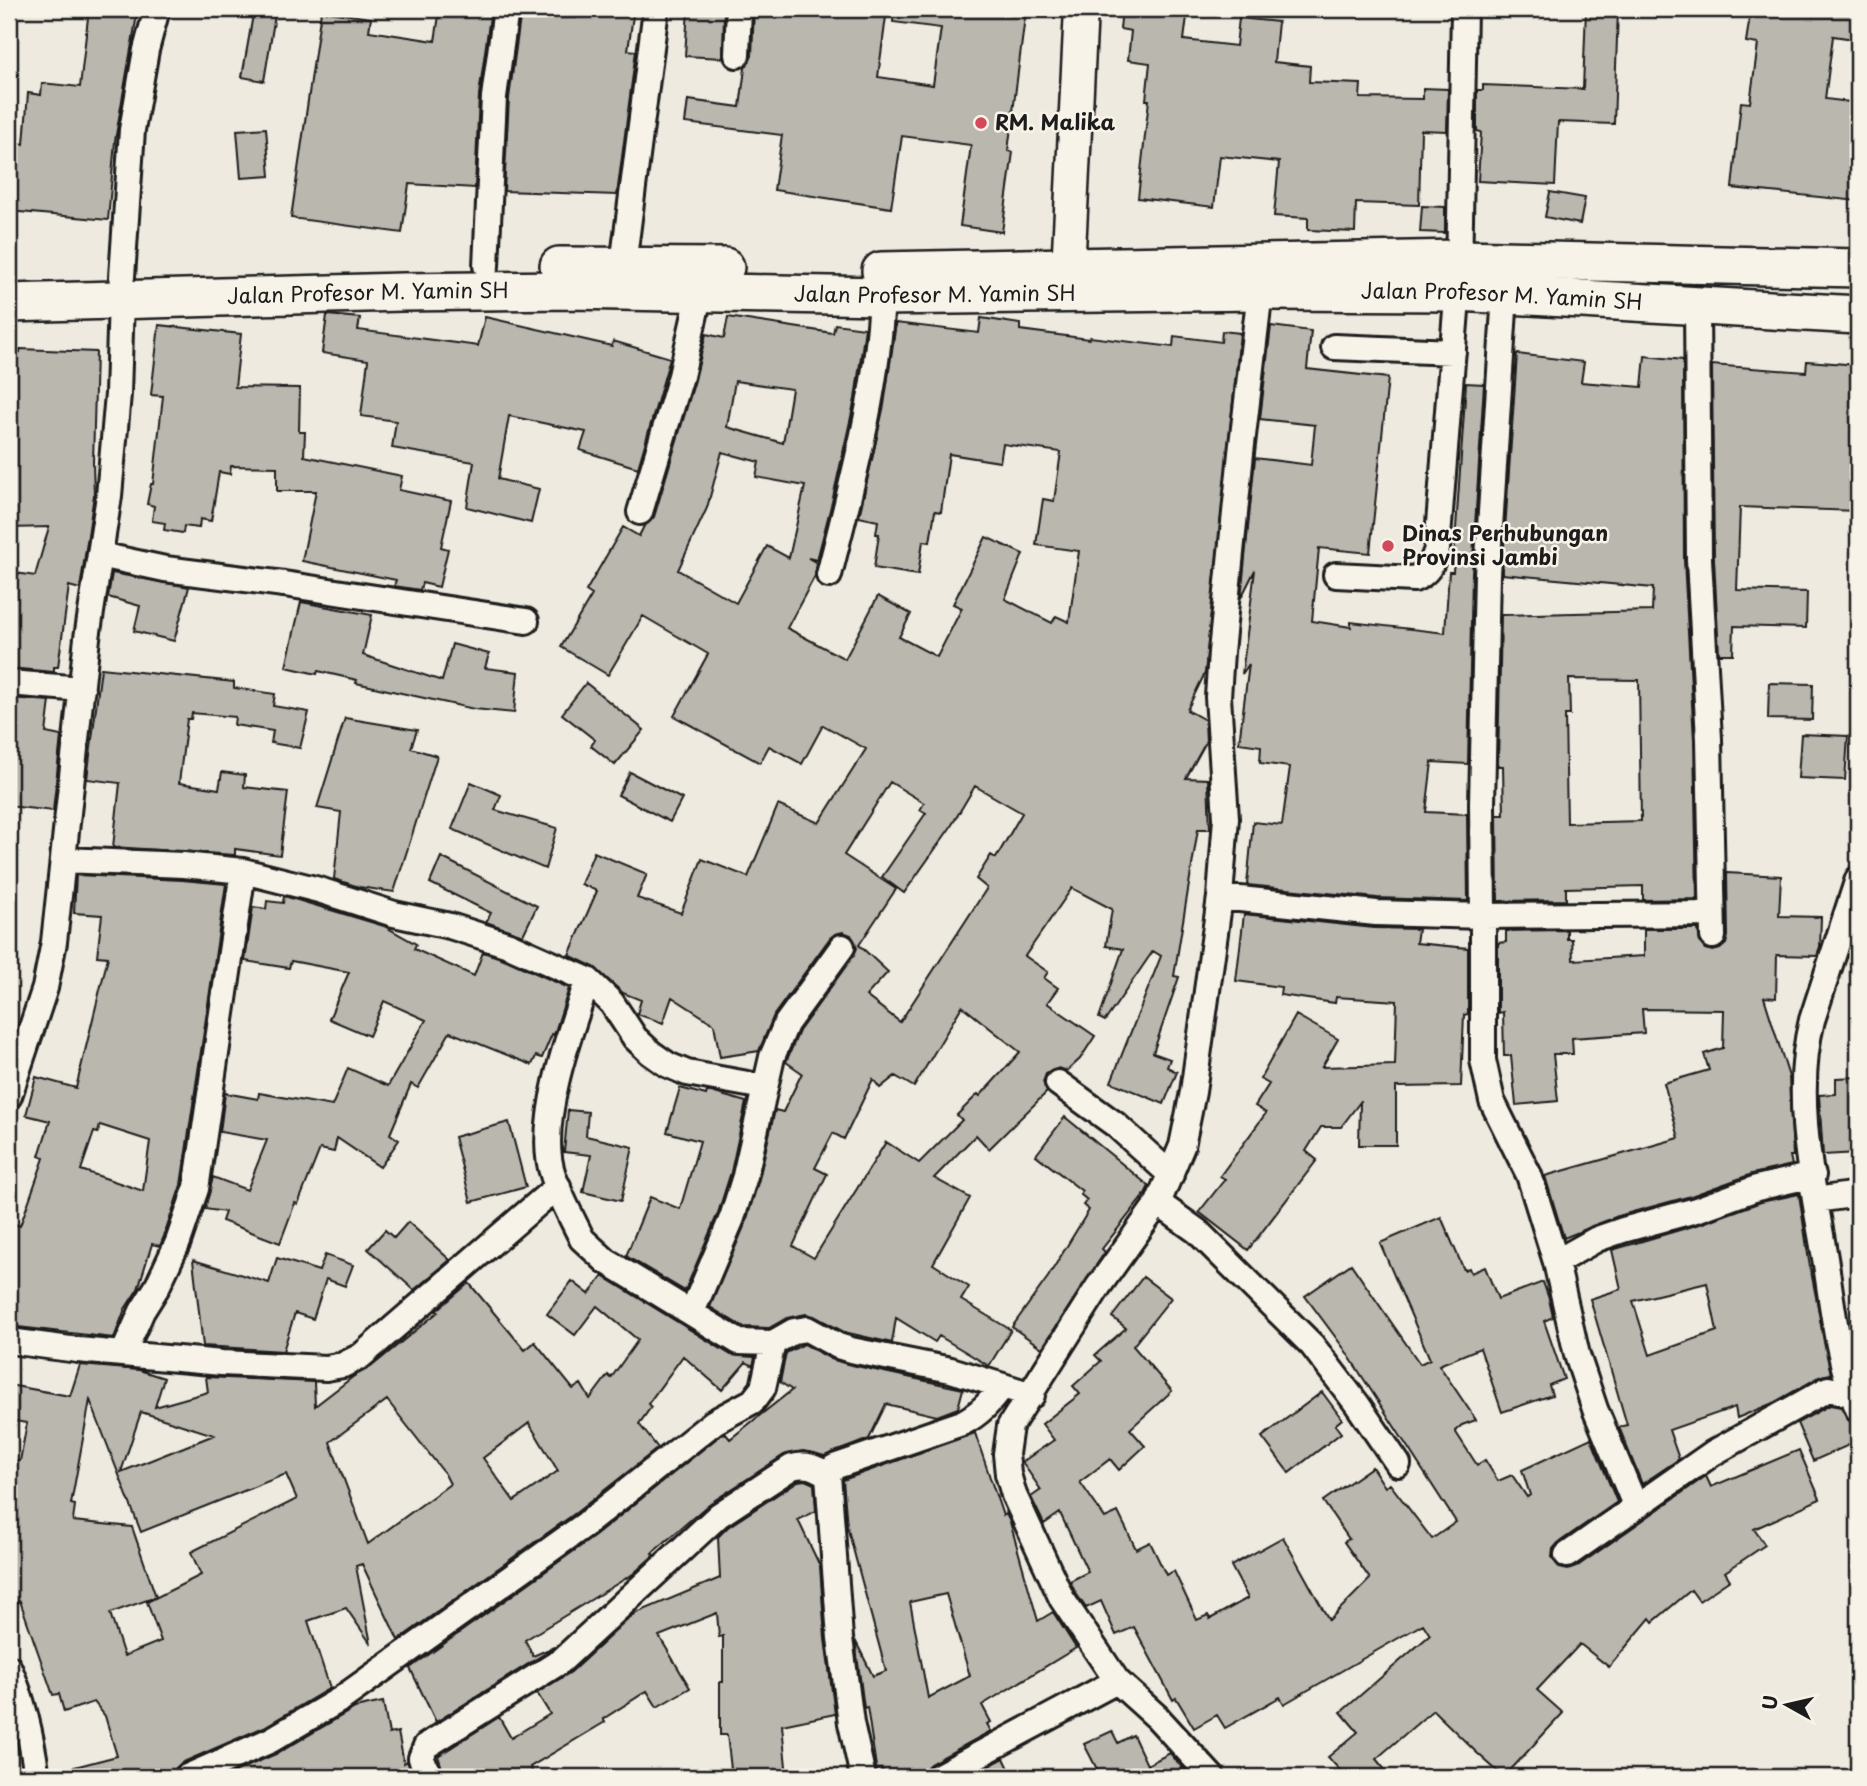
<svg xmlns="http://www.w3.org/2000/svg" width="1867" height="1786" viewBox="0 0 1867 1786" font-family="'Playpen Sans',sans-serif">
<rect width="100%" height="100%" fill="#eeeae0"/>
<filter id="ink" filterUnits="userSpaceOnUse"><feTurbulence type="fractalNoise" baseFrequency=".0143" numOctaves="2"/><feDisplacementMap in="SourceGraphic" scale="14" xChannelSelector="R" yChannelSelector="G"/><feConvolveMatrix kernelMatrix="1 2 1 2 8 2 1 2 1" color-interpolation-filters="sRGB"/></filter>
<g filter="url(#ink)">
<path fill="#bab7af" stroke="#1c1c1c" stroke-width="2" fill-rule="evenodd" d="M89,9H138L115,141L108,220L9,211V142L24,144L28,93L41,95L42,83L80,87Z
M254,9H276L264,81L242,77Z
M440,9H491L479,95L475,188L409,184L402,233L291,218L321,11L371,18L369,31L435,41Z
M577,9H634L628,50L636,51L617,195L504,191L509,98L520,18H576Z
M688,9H724L723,58L685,56Z
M754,9H887L878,77L933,85L941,28L893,22L894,9H1026L1008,151L1013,152L1002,232L960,226L971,145L902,136L891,208L774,190L782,135L685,123L688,100L740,107L745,68L752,56Z
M1122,9H1188L1184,40L1236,46L1239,18L1278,22L1274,62L1310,66L1309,82L1361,84L1360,98L1423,99V88L1448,89L1447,131L1421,130L1419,205L1356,203L1355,232L1308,230V218L1274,216L1279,162L1220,156L1214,207L1138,198L1149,100H1146L1150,63L1128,60L1131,31L1120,29Z
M1586,9H1618L1614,124L1558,122L1555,185L1478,181L1481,132L1477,131V90H1483V85L1583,89Z
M1751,9H1858L1854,39L1833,36L1825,99L1858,103V201L1732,188L1741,102L1750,103L1758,44L1746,42Z
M266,128L270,176L241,178L237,130Z
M1550,192L1585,198L1580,224L1545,217Z
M1422,206L1445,207V233L1420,232Z
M327,315L360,318L358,330L478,346L485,317L612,346L613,341L670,358L638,468L580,450L586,432L509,416L498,479L539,489L531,523L467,507L474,462L392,448L396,421L361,416L368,360L322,353Z
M728,317L833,333L835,324L865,328L855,399L832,502L817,560L808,558L817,563L815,576L787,628L845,659L878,596L911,614L899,637L937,657L962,608L953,604L986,537L1023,554L1005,599L1052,623L1056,616L1069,622L1079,551L1036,545L1043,499L1054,501L1061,452L1003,444L1000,462L949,454L941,512L935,511L930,542L923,541L918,575L874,568L879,534H876L878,521L859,517L884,405L896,323L979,333L981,318L1020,324V330L1089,339L1090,337L1173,347L1174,336L1221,342L1222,331L1240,333L1205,673L1187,710L1205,720L1206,742L1186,778L1208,779L1210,829H1198L1174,976L1179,977L1153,1053L1170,1059L1167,1067L1177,1072L1164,1104L1111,1082L1161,956L1153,951L1105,1021L1099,1018L1123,949L1106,946L1112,909L1072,888L1025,956L1048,972L1044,978L1058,988L1047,1003L1095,1036L1080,1059L1067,1071L1059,1068L1046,1074L1043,1082L1047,1092L989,1149L976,1135L934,1178L970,1198L933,1264L969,1287L961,1300L1011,1330L989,1366L939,1336L935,1342L896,1318L892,1343L844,1332L814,1316L806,1314L787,1318L769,1328L743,1327L710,1307L746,1222L759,1179L775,1110L783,1112L802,1073L786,1062L799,1031L854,955L857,948L851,935L843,932L835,934L830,938L774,1015L759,1051L720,1057L714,1024L672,997L663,1023L637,1014L641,1000L623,993L594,967L569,955L597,891L581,884L594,852L647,874L637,898L681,913L702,859L748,877L778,805L819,823L866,749L823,725L802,764L769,746L760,763L674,716L708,654L643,616L608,675L561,647L592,595L586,591L623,527L639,536L644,526L654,517L695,380L706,334L724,338ZM735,381L792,389L783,443L727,427ZM722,452L759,462L756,477L805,486L789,558L767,546L736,603L678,570L707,508ZM890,782L924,803L920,810L926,813L882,877L904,893L950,828L975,786L1022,813L996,858L991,855L976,879L987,888L900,1022L866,996L888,972L859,945L896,889L844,855ZM962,1006L1020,1052L980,1096L978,1094L957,1115L962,1120L919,1163L886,1142L814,1258L793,1246L827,1174L815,1168L833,1133L844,1139L873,1079L880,1088L895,1076L914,1087Z
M159,325L241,334L235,387L300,388L299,432H305L304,456L402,476L399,490L451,501L441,547L448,549L439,587L422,583L420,590L394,586L396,580L302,561L316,491H277V467L231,466L230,474L219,472L211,521L200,519L199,528L184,526L183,533L164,530L165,523L152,521L154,506L147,504L151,484H153L163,396L151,395Z
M1271,326L1311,331L1307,369L1388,378L1370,553L1319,548L1312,621L1351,627V622L1445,633L1449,572H1453L1466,383L1484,384L1472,573L1468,764L1432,762L1426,812L1467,814L1468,901L1377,898L1247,885L1253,822L1282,825L1290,767L1260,763L1261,746L1239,743L1249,664L1242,674L1255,570L1241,598L1255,458L1311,465L1315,425L1260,419Z
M20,349L96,352L93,463L94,495L80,589L69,586L58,667H54V672L9,668V616L15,573L35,576L49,527L9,528V350L20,352Z
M1517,354L1584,362L1581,382L1642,387L1645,356L1683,360L1684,560L1694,740L1697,899L1643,900V886L1566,888V900L1498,901L1497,815H1504L1503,766H1498L1501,615L1652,611L1653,588L1502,574ZM1569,679L1639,680L1641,821L1567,823L1565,715H1570Z
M1807,361L1858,365V511L1740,507L1737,590L1807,592L1806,628L1734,626L1733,654H1719L1714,559L1712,365L1806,372Z
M112,573L189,587L174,641L134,631L140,606L108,597Z
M301,602L372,615L363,655L442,681L452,644L489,654L485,668L518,672L514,713L474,709L356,683L357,680L318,671L317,674L286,667Z
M101,668L234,682V688L275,694L273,706L309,712L300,748L271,743L273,731L234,725L235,717L192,713L191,719H187L179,783L219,789L222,772L245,775L244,787L288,792L280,855L235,849V855L113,847L120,783L87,779Z
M586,683L644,730L615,765L591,746L595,740L562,714Z
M1769,683L1813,684L1812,720L1768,719Z
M9,698L50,701L46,733L61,736L53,811L9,806Z
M345,718L417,730L411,748L437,756L394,892L359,887L334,879L341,812L317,808Z
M1801,734L1848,736L1845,780L1798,778Z
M630,772L682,799L670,822L618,795Z
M471,782L501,795L495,810L557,828L545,869L452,829Z
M441,857L537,906L523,935L486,922L491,913L430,883Z
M1727,873L1781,876L1779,916L1821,917L1820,947L1817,956L1777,955L1776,998L1764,997L1789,1077L1793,1156H1790L1792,1165L1752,1174L1691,1196L1618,1216L1564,1238L1545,1176L1679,1138L1664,1083L1709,1070L1704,1054L1723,1048L1724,1010L1642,1009L1644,1033L1572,1038L1573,1054H1553L1558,1101L1516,1105L1511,1056H1504L1503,1012L1498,1013V943L1506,942V931L1567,930V939H1572L1573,960L1644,956V929H1698L1700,943L1705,949L1713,951L1720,949L1726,944L1728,936Z
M76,875L182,880L226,884L181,1185L164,1236L160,1246L152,1244L138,1289L125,1309L114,1338L9,1326V1222L20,1226L44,1158L39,1156L50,1121L26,1115L36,1077L76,1088L108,957L97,956L102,915L74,913ZM100,1125L150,1141L143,1191L81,1170L94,1132L98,1133Z
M284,896L384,926L416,944L414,949L474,976L483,952L504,959L569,988L554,1035L552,1034L542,1058L536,1056L532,1065L450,1032L418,1088L411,1084L390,1134L399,1140L380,1167L337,1138L334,1152L320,1149L298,1204L295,1203L280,1243L222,1221L225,1212L205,1209L213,1177L247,1190L267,1140L220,1132L225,1093L258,1099L259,1093L332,1106L348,1068L388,1086L426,1020L384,1001L369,1036L329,1019L349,972L291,961L289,968L245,961L253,907L266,909L267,901L283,903Z
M1244,914L1374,928L1418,929L1416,943L1468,948V1014L1464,1015L1461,1086L1396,1087V1145H1359L1360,1102L1341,1127H1321L1306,1151L1317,1160L1248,1250L1199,1212L1225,1179L1220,1176L1266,1113L1255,1106L1269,1084L1260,1079L1296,1015L1338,1039L1322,1067L1395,1065L1397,1001L1336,997L1335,1003L1280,995L1281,987L1236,981Z
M1858,1077V1153L1823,1155L1819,1095L1836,1094V1078Z
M680,1088L706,1095L707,1092H711L746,1102L731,1172L718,1213L685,1291L626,1256L650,1197L680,1209L700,1141L667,1132Z
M568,1110L588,1112L586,1136L633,1147L621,1201L583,1192L591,1155L564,1152Z
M1065,1117L1149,1186L1145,1194L1102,1249L1105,1252L1042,1348L1012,1327L1048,1277L1089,1210L1083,1205L1087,1200L1080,1194L1082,1191L1036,1155Z
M509,1122L526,1187L471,1202L454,1137Z
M1799,1194L1809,1261L1831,1374L1821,1376L1773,1403L1737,1418L1735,1407L1669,1430L1679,1459L1642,1484L1619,1427L1627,1425L1590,1299L1621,1289L1612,1250L1700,1224L1761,1202ZM1707,1283L1717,1331L1650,1355L1633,1301Z
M1441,1217L1464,1270L1469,1268L1471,1273L1485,1267L1498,1299L1543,1282L1549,1299L1553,1317L1544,1321L1564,1379L1549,1385L1552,1395L1502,1412L1480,1348L1439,1365L1476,1420L1462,1425L1455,1431L1477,1465L1485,1460L1498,1481L1512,1475L1527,1497L1530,1495L1522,1470L1591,1438L1617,1502L1558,1543L1553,1549L1552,1557L1560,1568L1568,1570L1576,1567L1706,1476L1711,1487L1799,1450L1820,1499L1754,1529L1765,1545L1725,1572L1730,1580L1699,1601L1691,1590L1653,1622L1650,1618L1609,1667L1580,1644L1537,1690L1563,1713L1504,1777L1476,1752L1433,1710L1376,1759L1391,1777H1346L1328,1757L1358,1732L1341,1712L1430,1635L1423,1624L1284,1704L1280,1697L1225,1728L1217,1715L1194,1728L1176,1698L1173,1700L1134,1627L1116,1635L1101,1601L1086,1608L1075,1592L1070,1581L1088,1572L1060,1513L1044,1524L1031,1497L1041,1490L1022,1462L1054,1440L1042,1424L1080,1394L1073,1386L1101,1361L1095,1355L1126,1328L1112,1317L1143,1277L1171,1298L1133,1346L1172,1391L1130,1429L1145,1446L1119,1470L1110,1459L1080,1482L1105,1518L1118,1512L1136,1549L1150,1542L1166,1575L1174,1571L1197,1620L1208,1615L1210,1619L1248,1598L1231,1566L1283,1537L1329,1620L1370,1579L1344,1542L1349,1539L1323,1501L1372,1467L1385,1487L1390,1484L1432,1539L1456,1522L1345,1350L1305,1296L1351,1264L1420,1364L1430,1359L1380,1243Z
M408,1222L450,1260L414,1290L368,1249L385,1230L394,1238Z
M325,1255L353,1265L345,1286L326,1279L313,1319L295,1313L283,1351L203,1346L193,1260L269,1283L277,1258L319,1271Z
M603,1276L731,1355L755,1357L753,1366L746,1362L722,1390L683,1356L648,1404L651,1407L639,1424L658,1448L577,1512L398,1640L362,1564L356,1566L371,1644L346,1608L308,1621L330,1688L264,1727L181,1763L175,1769L172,1777H64L63,1770L117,1756L105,1716L94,1702L64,1712L59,1694L53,1695L20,1601L9,1605V1460L20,1461L27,1423L9,1420V1385L70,1396L80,1365L139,1370L164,1378L155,1407L208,1392L206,1377L314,1382L315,1406L354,1376L371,1367L438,1312L436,1311L469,1283L525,1350L535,1342L573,1389L581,1384L590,1399L608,1375L611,1378L638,1340L597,1306L575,1335L547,1314L572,1281L589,1294ZM90,1400L141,1532L286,1474L297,1499L191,1552L201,1575L147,1602L161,1641L124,1656L110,1613L156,1597L132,1527L73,1521L75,1505L71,1504ZM387,1400L445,1474L450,1484L368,1544L330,1442ZM141,1412L214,1435L121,1472ZM529,1423L558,1471L514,1501L483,1458Z
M1858,1321V1354L1856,1355L1850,1325Z
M804,1344L831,1359L847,1364L963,1389L958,1408L937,1416L886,1404L869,1439L825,1456L803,1451L784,1455L709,1504L652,1553L654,1555L633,1574L525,1640L533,1656L554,1647L552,1649L436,1722L410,1668L595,1536L722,1434L725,1433L730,1439L792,1390L780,1382L786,1353Z
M1322,1392L1342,1419L1335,1425L1341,1433L1289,1473L1262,1437Z
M1830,1405L1841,1407L1848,1420L1853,1423L1858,1441L1813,1461L1797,1423Z
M975,1433L1003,1516L1006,1514L1010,1522L1038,1621L1053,1612L1076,1648L982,1705L991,1722L987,1724L991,1731L930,1764L925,1769L922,1776L884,1777L882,1769L877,1770L876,1767L867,1707L864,1708L855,1640L873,1676L886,1671L847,1526L843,1480ZM946,1594L970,1676L928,1698L910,1602Z
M805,1480L814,1484L816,1511L798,1520L820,1566L825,1639L835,1714L782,1725L787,1777H732L727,1735H720V1682H723V1636L719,1637L717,1613L659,1636L690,1688L657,1707L647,1691L603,1719L605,1722L530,1767L535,1777H445L438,1756L499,1717L511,1738L550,1714L537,1693L571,1672L634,1614L720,1578L718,1537L728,1527L798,1481Z
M383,1702L389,1734L398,1732L404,1763L407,1761L414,1777H223L278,1753L355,1708Z
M1112,1731L1118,1743L1133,1735L1147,1765L1170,1753L1190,1777H1101L1084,1744Z
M1004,1758L1013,1777H976L974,1774Z"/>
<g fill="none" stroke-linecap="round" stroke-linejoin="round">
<defs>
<path id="minor" d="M737,55L739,9
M623,265L656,9
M486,266L494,97L506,9
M122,277L132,130L146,50L157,9
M1697,305L1699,559L1709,739L1713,936
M1334,347L1453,352
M640,512L681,376L700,292
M100,555L165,569L284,584L526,621
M829,575C852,483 878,391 882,296
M1336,575L1414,579C1429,573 1432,563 1437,549L1459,273L1464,9
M9,683L82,689
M64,860L183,865L243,871L319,890L394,914L450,926L509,945L588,980L612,1003L635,1038L651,1053L668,1065L687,1073L764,1087
M1858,879L1812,1020C1792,1097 1813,1186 1826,1264C1833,1312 1839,1365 1858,1409
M1220,897L1376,913L1483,916L1482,804L1487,574L1505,294
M588,980C571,1028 535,1125 553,1175C560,1197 572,1218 582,1239L606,1261L739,1342L773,1343L794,1331L807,1329L838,1346L851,1350L951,1370L1032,1395
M1058,1083L1116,1125L1171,1175
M9,1096L45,988L54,942L87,638L109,496L118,394L121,299
M1816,1200L1858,1194
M1158,1203L1197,1231L1312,1345L1357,1404L1398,1464
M1556,1262L1597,1239L1623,1230L1696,1210L1757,1188L1813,1175
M692,1312L732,1218L745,1176L772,1057L786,1024L842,947
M9,1341L78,1350L222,1363L326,1368L343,1365L361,1356L558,1186
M123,1354L142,1311L157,1287L178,1242L196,1189L243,871
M1635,1505L1595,1409L1577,1355L1556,1262L1529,1175L1492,1101L1483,1060V916L1712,914
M1567,1555L1713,1453L1828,1389L1851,1394
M9,1668C24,1702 32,1740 37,1777
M187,1777L271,1740L341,1699L586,1524L714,1422L753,1401L763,1388L773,1343
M430,1777L421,1758L426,1746L561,1661L719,1515L792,1467C807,1463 815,1467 828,1475
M863,1777L851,1723L840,1638L828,1475L834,1467L962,1423C980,1414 990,1402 1002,1387
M937,1777L1117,1681
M1212,1777L1157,1717L1117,1681L1062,1599L1014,1495L1008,1474L1006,1454L1010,1426L1098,1287L1158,1203L1182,1146L1193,1092L1220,897L1226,818L1218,697L1221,652L1241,453L1260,291"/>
<path id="major" d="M1067,291L1081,9"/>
<g id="highway">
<path d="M559,266L725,267"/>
<path d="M881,271L1460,259L1858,268"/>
<path id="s1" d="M9,303L402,292L570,290L882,296L1260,291L1458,292L1858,315"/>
</g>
</defs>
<use href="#minor" stroke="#1c1c1c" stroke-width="30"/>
<use href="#major" stroke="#1c1c1c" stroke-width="37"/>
<use href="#highway" stroke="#1c1c1c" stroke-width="42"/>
<use href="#minor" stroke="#f7f3e8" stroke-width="24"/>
<use href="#major" stroke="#f7f3e8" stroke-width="32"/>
<use href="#highway" stroke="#f7f3e8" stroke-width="37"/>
</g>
</g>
<g fill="#d1495b" stroke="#f7f3e8" stroke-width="2.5">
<circle cx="981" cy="123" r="7"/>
<circle cx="1388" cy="546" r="7"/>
</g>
<g text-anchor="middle" stroke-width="5" stroke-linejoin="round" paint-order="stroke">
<g font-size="21" font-weight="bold" fill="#1c1c1c" stroke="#f7f3e8" text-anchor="start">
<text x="995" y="130">RM. Malika</text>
<text x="1402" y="541">Dinas Perhubungan<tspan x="1402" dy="24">Provinsi Jambi</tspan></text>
</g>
<g font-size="21" fill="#1c1c1c" stroke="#f7f3e8">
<text dy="7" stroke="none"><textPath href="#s1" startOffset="359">Jalan Profesor M. Yamin SH</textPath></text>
<text dy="7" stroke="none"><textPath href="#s1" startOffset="926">Jalan Profesor M. Yamin SH</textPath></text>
<text dy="7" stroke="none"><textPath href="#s1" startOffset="1493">Jalan Profesor M. Yamin SH</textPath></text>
</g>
</g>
<rect width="1867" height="1786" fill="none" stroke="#f7f3e8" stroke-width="35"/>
<rect x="18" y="18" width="1832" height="1751" fill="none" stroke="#1c1c1c" stroke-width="2.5" filter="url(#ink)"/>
<g transform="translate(1787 1705) rotate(278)" stroke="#f7f3e8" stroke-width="5" paint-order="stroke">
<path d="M0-5L12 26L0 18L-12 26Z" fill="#1c1c1c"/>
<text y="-10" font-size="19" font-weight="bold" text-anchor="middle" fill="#1c1c1c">U</text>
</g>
</svg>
